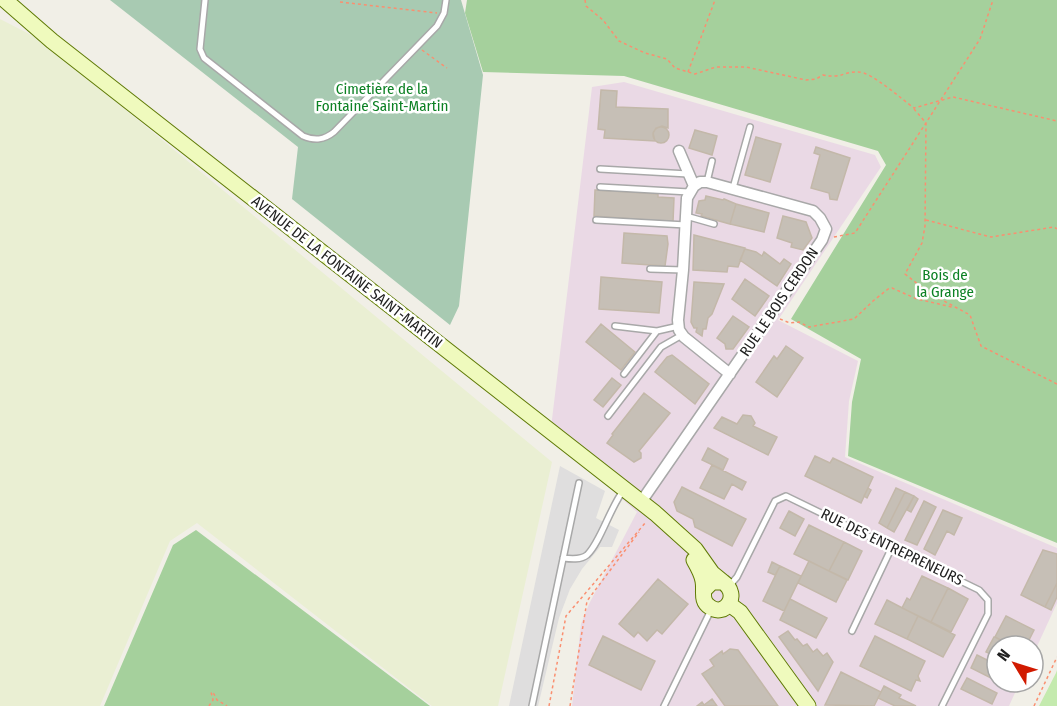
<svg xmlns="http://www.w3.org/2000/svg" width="1057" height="706" viewBox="0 0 1057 706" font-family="'Fira Sans Condensed',sans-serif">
<rect width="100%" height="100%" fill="#f1efe7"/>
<path fill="#dfdede" d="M560,466L605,491L596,518L619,530L612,547H600L582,569L570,589L559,618L538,706H509Z"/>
<path fill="#ead9e5" d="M624,82L875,155L881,167L778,320L858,361L849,401L845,457L1057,548V603L1033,655V646H997V682H1020L1009,706H572L581,624L589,604L637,512L550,436L592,87Z"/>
<path fill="#eaefd3" d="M0,19L41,40L552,462L498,706H432L197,523L170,541L100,706H0Z"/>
<path fill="#c4eaae" d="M1057,670V706H1039L1056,673Z"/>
<path fill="#a5d09c" d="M467,0H1057V543L848,456L852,402L861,359L791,319L886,165L878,151L624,76L483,72L465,13Z
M196,530L430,706H104L173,545Z"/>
<path fill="#a8cab2" d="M110,0H461L483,75L459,306L450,325L292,199L298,147Z"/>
<path fill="#c6bfb6" stroke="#c3b8a9" stroke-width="1.5" d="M601,90L617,91L616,107L668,109V128L662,126L656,128L653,133L655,141L604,138L605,130L598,129Z
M653 135a8 8 0 1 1 16 0a8 8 0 1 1-16 0Z
M695,130L717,136L712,155L689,148Z
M756,137L781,144L770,182L745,175Z
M816,147L850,158L837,200L830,199L829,193L811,188L820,155L814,153Z
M595,190L658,194V197L674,198L673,222L594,216Z
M706,196L723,200L724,199L736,204L730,224L701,216L702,214L696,213L699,201L705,200Z
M736,204L769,213L764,232L730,224Z
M783,216L806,222L812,238L803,250L791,247L792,243L777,238Z
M624,233L667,236L668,244L665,266L622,263Z
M694,235L745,248L738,267L728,266L727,272L693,270Z
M745,249L756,252L762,256L764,252L780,264L784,259L791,264L777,286L740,260Z
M601,277L662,282L659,313L599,309Z
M745,279L769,296L755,316L732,299Z
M694,282L724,284L712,314L708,318L706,329H703L702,336L696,332L697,328H694L691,322Z
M733,316L749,327L733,349H726L725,344L717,338Z
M601,324L635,352L621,370L586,342Z
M786,346L803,358L777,397L756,382L774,356L777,359Z
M672,355L709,384L695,404L655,372L667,357Z
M612,378L621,385L603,407L594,400Z
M644,393L670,413L639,451L641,453V458L634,462L607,443L613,435L612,434Z
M743,415L751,416L755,423L753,426L777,437L768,455L714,428L722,417L737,424Z
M708,448L728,459L723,470L702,460Z
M815,456L830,463L833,458L873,477L861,503L805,476Z
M712,465L746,482L742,490L732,484L724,499L700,488Z
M682,487L746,519L732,546L695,527L693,519L677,511L674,502Z
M868,488L871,490L867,498L864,496Z
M896,488L905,492L887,528L879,523Z
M905,492L914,496L894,532L887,528Z
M914,496L918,499L911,512L907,510Z
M924,501L936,507L917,545L905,540Z
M943,510L962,518L954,535L947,531L935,555L924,549Z
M789,511L804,519L795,536L780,528Z
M809,525L844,542L829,571L794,554Z
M844,542L862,551L848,580L829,571Z
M1043,550L1057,554V583L1045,607L1021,595Z
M809,561L847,580L836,602L798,583Z
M772,562L780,566L775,575L768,572Z
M780,566L801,576L784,611L763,601Z
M922,576L948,588L931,622L902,608L907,598L910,600Z
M658,579L688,604L662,634L657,630L647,641L638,632L634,637L619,624Z
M1057,583V597L1051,610L1045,607Z
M948,588L968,599L951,632L931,622Z
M790,599L827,618L816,638L780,620Z
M887,600L918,616L907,639L875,624Z
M918,616L955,635L943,657L907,639Z
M1006,616L1034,630L1026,646H1012L995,637Z
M788,631L795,640L797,639L803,646L807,644L813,652L817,649L823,656L827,653L833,662L818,691L779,637Z
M603,636L655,661L641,690L589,665Z
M875,636L925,661L918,676L920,681L916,680L911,691L860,666Z
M994,637H995L1012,646H997V657L986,652Z
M730,649L738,650L778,706H725L702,674L714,666L710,660L722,651L723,654Z
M977,655L997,665V681L971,668Z
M841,672L881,692L874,706L825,705Z
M967,678L997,693L992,704L961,689Z
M884,686L901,695L899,698L916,706H895L878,698Z
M712,699L717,706H697L702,702L704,705Z"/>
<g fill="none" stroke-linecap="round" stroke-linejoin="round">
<defs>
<path id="lane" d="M205,0L200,49L204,58L303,136C315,141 324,140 334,132L437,26L444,13L446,0
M600,169L688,174
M707,182L712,161
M600,187L689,192
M733,188L750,127
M686,216L714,224
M596,220L686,225
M650,269L683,270
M615,326L657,331
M624,374L657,331L679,326
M608,416L661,347L682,335
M563,558C571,559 581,560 587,555C600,543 610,508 623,491
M730,585L737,577L775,501L786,496L979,590L988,600V614L942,706
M852,631L892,547
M532,706L579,483
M664,706L711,610"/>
<path id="street" d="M679,151L694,186
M641,502L822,240L826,229L820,218L813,211L707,182H700L694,186L687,198L683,270L678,320L679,330L684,337L730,374"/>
<path id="secondary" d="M5,0L52,41L655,513L695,549L712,573L723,582
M694,560C698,567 702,574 703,581C705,591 700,601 710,607C725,618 741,595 723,582H712L705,589
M729,604L740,612L808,706"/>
</defs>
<use href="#lane" stroke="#a8a8a8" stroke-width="8"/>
<use href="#street" stroke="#a8a8a8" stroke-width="13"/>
<use href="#secondary" stroke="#5f7a05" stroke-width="17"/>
<path stroke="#fa8f70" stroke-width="1.5" stroke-dasharray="3 3" stroke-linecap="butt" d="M585,0L586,6L603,20L619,41L645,53L667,59L675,68L695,74L716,67H746L806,80L816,79L823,75C842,79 844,71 859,72C871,72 903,100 914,108L953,97L1057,121
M340,2L437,13
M422,50L447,68
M688,72L715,0
M914,109L926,123L925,226L922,243L905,274L929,293L970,315L981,346L1057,384
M926,220L991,237L1054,227L1057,229
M834,237L855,233L980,39L993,0
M780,319L790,323L799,322L809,327L854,319L873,301L888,289L892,288L917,299L952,307
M209,706L213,700L211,692L214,694L217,700L227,706
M549,706L566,616L646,522
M570,706L587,601L639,532
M1034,706L1057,657"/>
<use href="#lane" stroke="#fff" stroke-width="5"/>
<use href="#street" stroke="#fff" stroke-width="10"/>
<use href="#secondary" stroke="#effabd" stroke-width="15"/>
</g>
<g text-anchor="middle" stroke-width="5" stroke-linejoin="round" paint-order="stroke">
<g font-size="15" fill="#0c8124" stroke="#fff">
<text x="382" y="94">Cimetière de la<tspan x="382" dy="17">Fontaine Saint-Martin</tspan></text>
<text x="945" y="280">Bois de<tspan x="945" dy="17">la Grange</tspan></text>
</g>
<g font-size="15" fill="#212121" stroke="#fff">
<text transform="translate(347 272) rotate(38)" y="5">AVENUE DE LA FONTAINE SAINT-MARTIN</text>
<text transform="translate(779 302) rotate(-56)" y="5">RUE LE BOIS CERDON</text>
<text transform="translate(892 547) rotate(26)" y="5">RUE DES ENTREPRENEURS</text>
</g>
</g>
<g transform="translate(1015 664) rotate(308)"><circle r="28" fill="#ffffff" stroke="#a6a6a6" stroke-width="1.5"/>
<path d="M0-4.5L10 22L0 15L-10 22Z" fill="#d11a00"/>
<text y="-9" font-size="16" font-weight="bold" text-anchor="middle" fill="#212121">N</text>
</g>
</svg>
